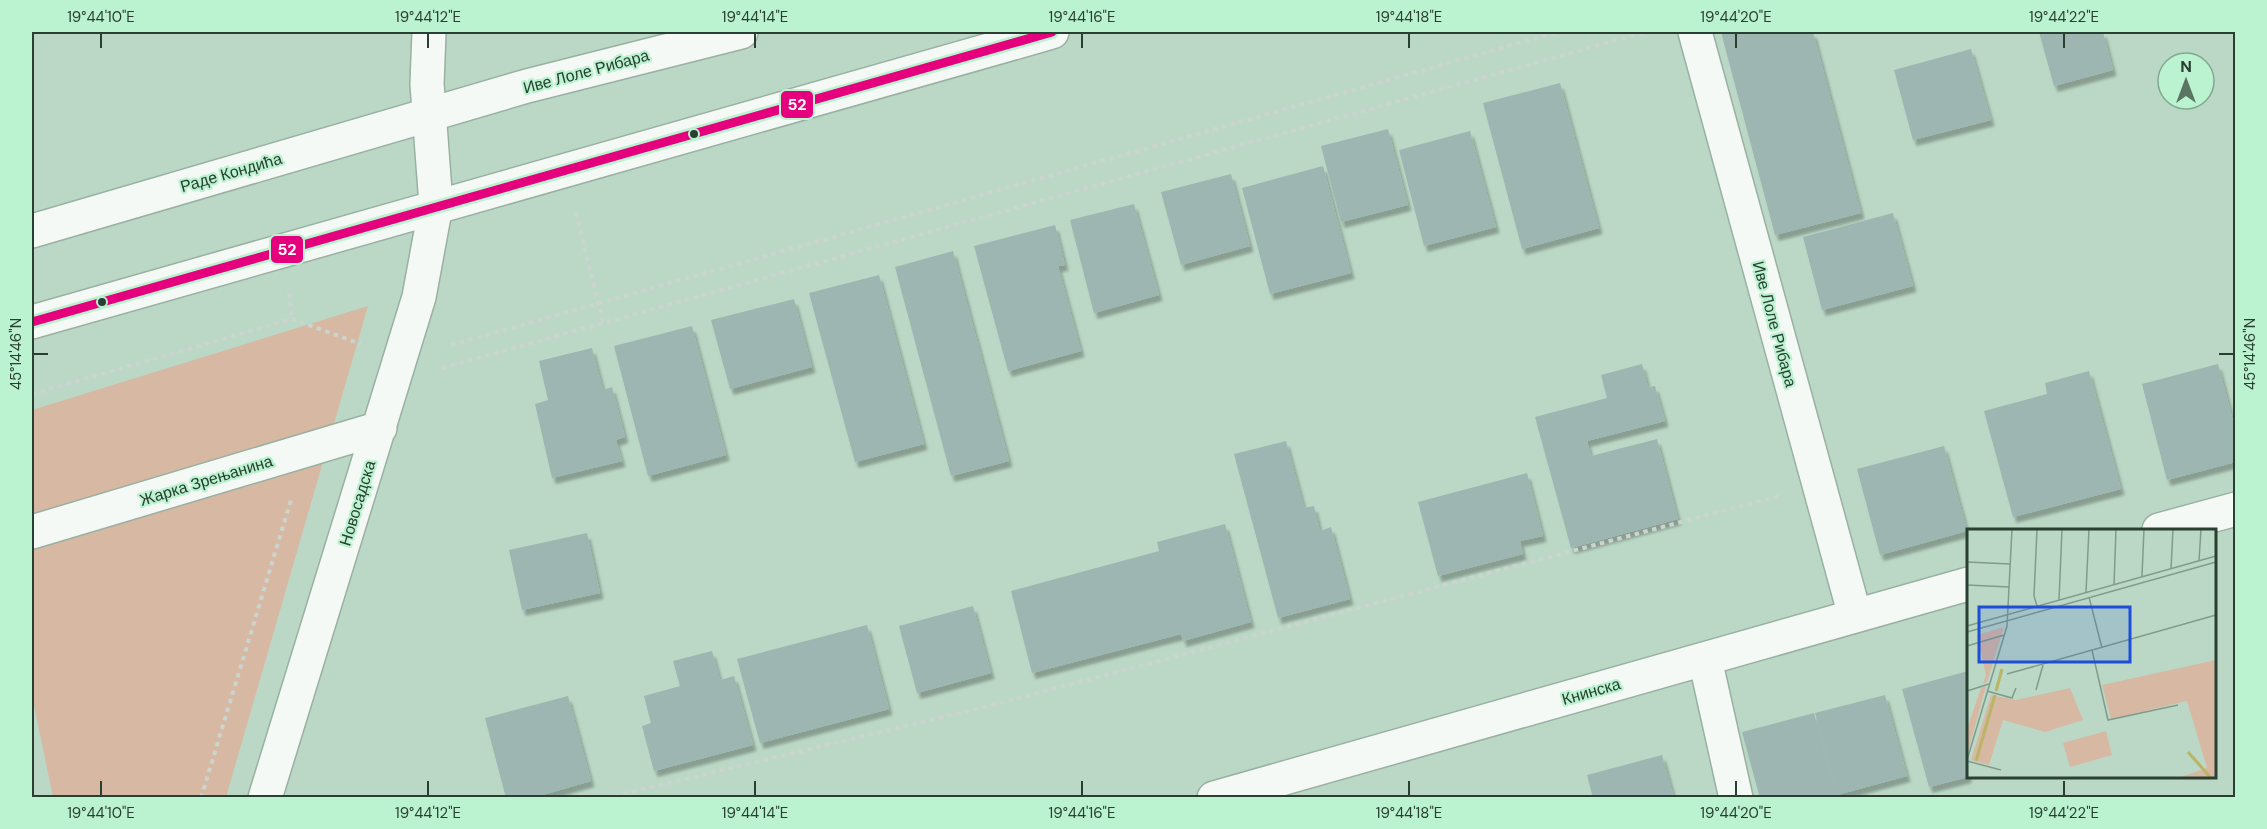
<svg xmlns="http://www.w3.org/2000/svg" width="2267" height="829" viewBox="0 0 2267 829" font-family="'DM Sans',sans-serif">
<defs>
<filter id="shadow"><feDropShadow dx="3.5" dy="6" stdDeviation="1.5" flood-color="#0004"/></filter>
</defs>
<rect width="100%" height="100%" fill="#bbd8c6"/>
<path fill="#d6b8a3" d="M368,306L226,797H53L32,696V410Z"/>
<path fill="#9db6b2" filter="url(#shadow)" d="M1721,32H1813L1861,213L1775,235Z
M2039,32H2103L2113,70L2054,86Z
M1971,49L1991,120L1913,140L1894,70Z
M1560,83L1599,228L1522,249L1483,103Z
M1388,129L1408,205L1341,222L1321,146Z
M1470,131L1496,227L1424,246L1399,150Z
M1323,166L1351,273L1270,294L1242,188Z
M1231,174L1250,246L1181,265L1161,192Z
M1134,204L1159,295L1094,313L1070,220Z
M1893,213L1913,286L1822,310L1803,237Z
M1055,225L1065,265L1058,266L1081,351L1008,371L974,246Z
M953,251L1009,461L951,476L895,267Z
M879,275L924,444L855,462L809,293Z
M794,299L812,367L730,389L711,320Z
M692,326L726,455L648,476L614,346Z
M592,348L603,390L612,387L625,437L616,440L622,461L552,478L535,404L548,400L539,361Z
M1642,364L1648,387L1655,386L1665,421L1587,441L1591,456L1657,439L1678,519L1571,548L1535,417L1607,398L1601,375Z
M2218,364L2236,432V462L2167,480L2142,384Z
M2089,371L2121,489L2013,517L1984,411L2047,394L2045,383Z
M1286,441L1304,508L1314,506L1320,531L1331,527L1350,599L1278,618L1234,454Z
M1944,446L1967,531L1880,555L1857,469Z
M1527,473L1543,536L1520,541L1523,554L1438,576L1418,502Z
M1225,524L1251,622L1183,641L1181,634L1032,673L1011,591L1159,551L1157,542Z
M587,533L600,593L522,610L509,550Z
M973,606L991,673L917,693L899,626Z
M867,625L889,709L760,743L737,659Z
M712,651L720,680L734,676L753,745L654,771L642,726L651,723L644,696L680,686L673,661Z
M1968,671V777L1929,787L1902,689Z
M1885,695L1907,776L1837,795L1815,713Z
M568,696L591,781L532,798H506L485,718Z
M1814,713L1837,798H1760L1742,732Z
M1662,755L1674,798H1593L1587,775Z"/>
<g fill="none" stroke-linecap="round" stroke-linejoin="round">
<defs>
<path id="minor" d="M1695,32L1855,616
M2159,530L2236,509
M32,532L380,428
M1705,659L1736,798
M265,798L419,297L436,205L427,84L429,32
M1214,798L1968,584"/>
<path id="major" d="M32,231L527,86L741,32
M32,322L1052,32"/>
</defs>
<use href="#minor" stroke="#99b0a2" stroke-width="36"/>
<use href="#major" stroke="#99b0a2" stroke-width="36"/>
<path stroke="#cbd4ce" stroke-width="4" stroke-dasharray="4.5 4.5" stroke-linecap="butt" d="M576,213L603,323
M289,293L292,319
M451,345L1558,32
M442,368L1646,32
M32,394L292,319L361,344
M201,798L291,500
M606,798L989,706L1779,496"/>
<use href="#minor" stroke="#f5f9f6" stroke-width="33"/>
<use href="#major" stroke="#f5f9f6" stroke-width="33"/>
<defs>
<path id="bus-1" d="M32,322L1052,32"/>
</defs>
<use href="#bus-1" stroke="#bbf2d0" stroke-width="14"/>
<use href="#bus-1" stroke="#e5007d" stroke-width="9"/>
</g>
<path fill="none" stroke="#283f31" stroke-width="2" d="M101,33V48M428,33V48M755,33V48M1082,33V48M1409,33V48M1736,33V48M2064,33V48M33,354H48M2219,354H2234M101,781V796M428,781V796M755,781V796M1082,781V796M1409,781V796M1736,781V796M2064,781V796"/>
<g fill="#283f31" stroke="#bbf2d0" stroke-width="2">
<circle cx="694" cy="134" r="5"/>
<circle cx="102" cy="302" r="5"/>
</g>
<g text-anchor="middle" stroke-width="4.5" stroke-linejoin="round" paint-order="stroke">
<g font-size="16" fill="#283f31" stroke="#bbf2d0">
<text transform="translate(586 71) rotate(-15)" y="6">Иве Лоле Рибара</text>
<text transform="translate(231 172) rotate(-16)" y="6">Раде Кондића</text>
<text transform="translate(1775 324) rotate(75)" y="6">Иве Лоле Рибара</text>
<text transform="translate(206 480) rotate(-17)" y="6">Жарка Зрењанина</text>
<text transform="translate(357 503) rotate(-73)" y="6">Новосадска</text>
<text transform="translate(1591 691) rotate(-16)" y="6">Книнска</text>
</g>
</g>
<g transform="translate(1967 529)">
<rect width="249" height="249" fill="#bbd8c6"/>
<path d="M37,98L20,153L16,155L19,146L10,106ZM249,131V249H211L240,239L220,172L144,190L135,156ZM19,157L0,226V200L14,159ZM103,159L116,191L78,203L36,191L22,236L4,231L24,166L49,171ZM139,202L145,226L103,238L96,214Z" fill="#d6b8a3"/>
<path fill="none" stroke="#bab465" stroke-width="3" d="M29,162L35,140M221,223L244,249M9,232L28,166"/>
<path fill="none" stroke="#809b8a" stroke-width="1.5" d="M70,0L67,67L70,77M232,32L234,0M0,33L43,35M204,40L206,0M175,47L177,0M0,56L42,58M147,56L149,0M119,63L122,0M122,68L135,119M92,71L95,0M0,97L249,27M0,103L249,33M0,117L37,106M125,121L141,191L211,176M40,145L249,86M69,161L76,136M0,162L22,155M20,162L45,169L49,159M0,231L40,97L45,0M0,232L34,241"/>
<path fill="#1d4ed8" fill-opacity="0.15" stroke="#1d4ed8" stroke-width="3" d="M12,78H163V133H12Z"/>
<rect width="249" height="249" fill="none" stroke="#283f31" stroke-width="3"/>
</g>
<g stroke="#bbf2d0" stroke-width="2">
<rect x="780" y="90" width="34" height="29" rx="6" fill="#e5007d"/>
<rect x="270" y="235" width="34" height="29" rx="6" fill="#e5007d"/>
</g>
<g font-size="16" text-anchor="middle" font-weight="bold" fill="#fff">
<text x="797" y="110">52</text>
<text x="287" y="255">52</text>
</g>
<rect width="2267" height="829" fill="none" stroke="#bbf2d0" stroke-width="66"/>
<g transform="translate(2186 81)"><circle r="28" fill="#bbf2d0" stroke="#80aa90" stroke-width="1.5"/>
<path d="M0-4.5L10 22L0 15L-10 22Z" fill="#5b7565"/>
<text y="-9" font-size="16" font-weight="bold" text-anchor="middle" fill="#283f31">N</text>
</g>
<rect x="33" y="33" width="2201" height="763" fill="none" stroke="#283f31" stroke-width="2"/>
<g font-size="15" text-anchor="middle" fill="#283f31">
<text x="101" y="22">19°44'10"E</text>
<text x="428" y="22">19°44'12"E</text>
<text x="755" y="22">19°44'14"E</text>
<text x="1082" y="22">19°44'16"E</text>
<text x="1409" y="22">19°44'18"E</text>
<text x="1736" y="22">19°44'20"E</text>
<text x="2064" y="22">19°44'22"E</text>
<text transform="translate(16 354) rotate(-90)" y="5">45°14'46"N</text>
<text transform="translate(2250 354) rotate(-90)" y="5">45°14'46"N</text>
<text x="101" y="818">19°44'10"E</text>
<text x="428" y="818">19°44'12"E</text>
<text x="755" y="818">19°44'14"E</text>
<text x="1082" y="818">19°44'16"E</text>
<text x="1409" y="818">19°44'18"E</text>
<text x="1736" y="818">19°44'20"E</text>
<text x="2064" y="818">19°44'22"E</text>
</g>
</svg>
